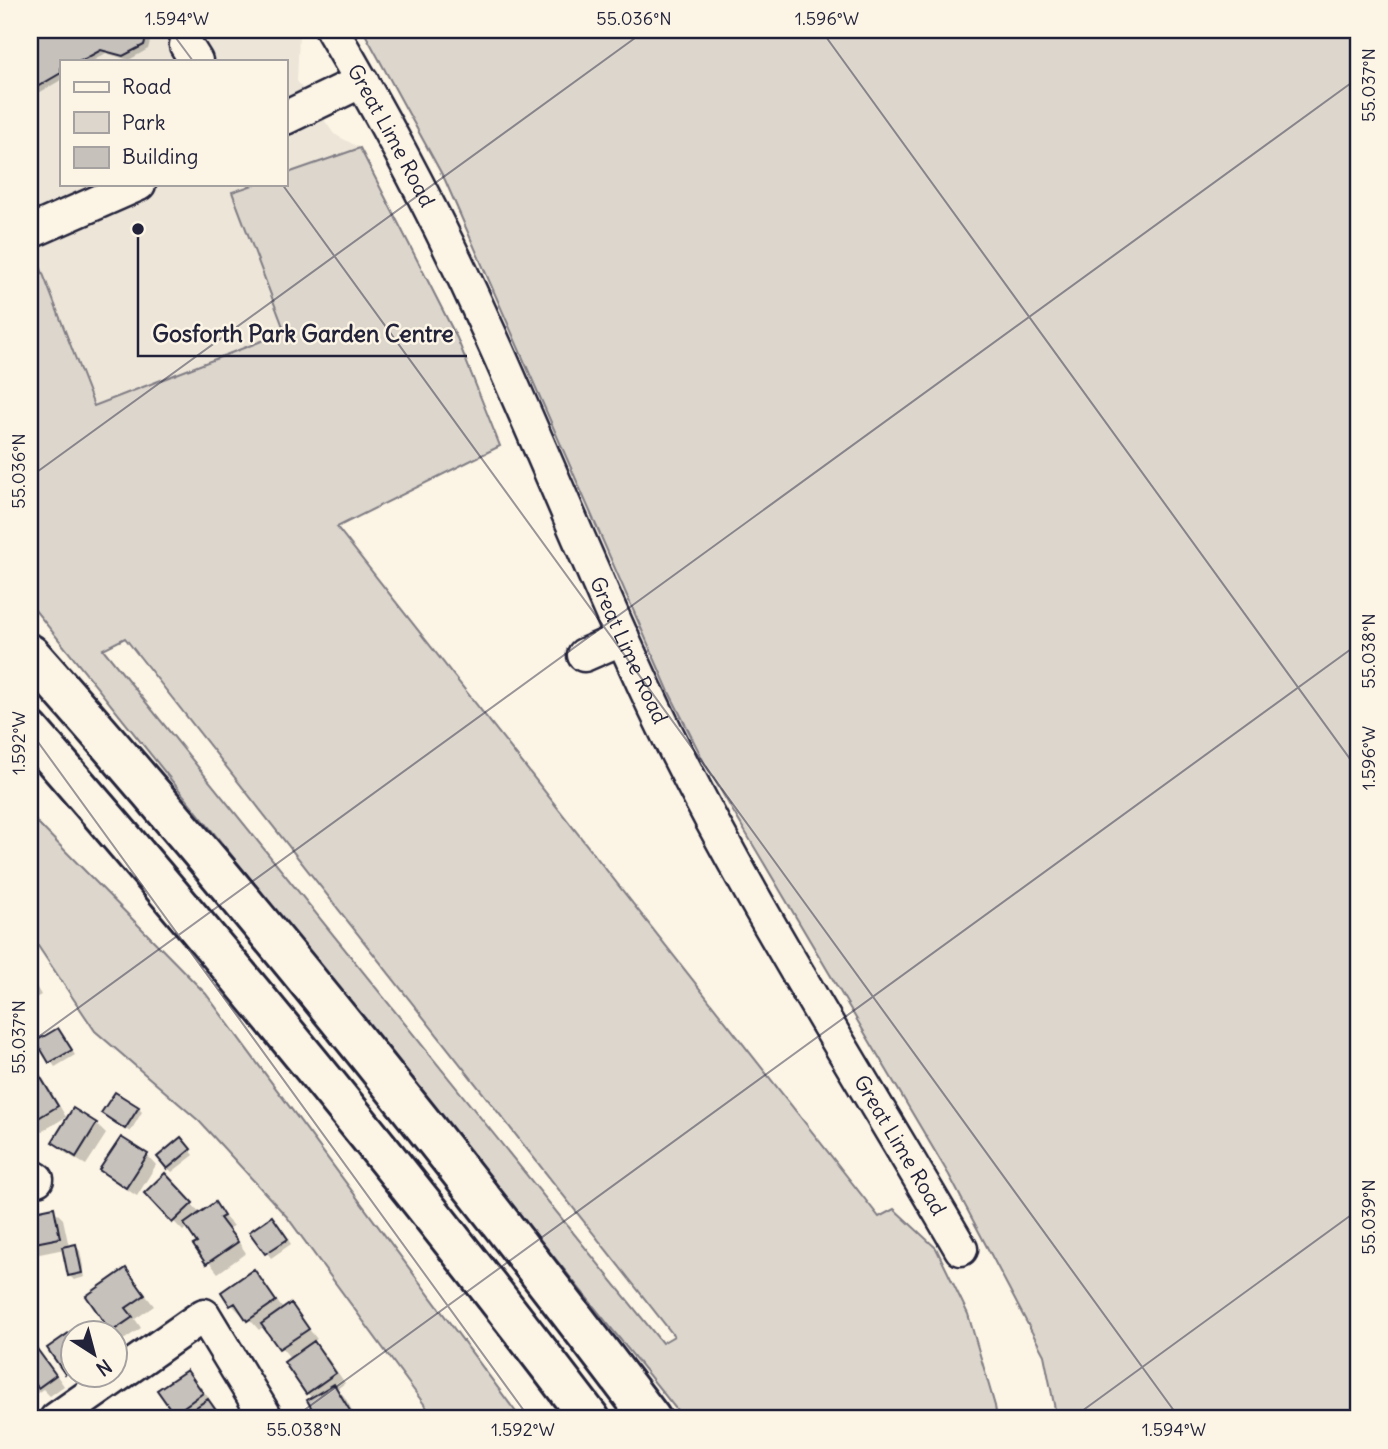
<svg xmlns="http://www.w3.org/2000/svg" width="1388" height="1449" viewBox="0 0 1388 1449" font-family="Delius,sans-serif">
<rect width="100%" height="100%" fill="#fcf5e5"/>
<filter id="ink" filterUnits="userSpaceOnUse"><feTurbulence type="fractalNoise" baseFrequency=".0143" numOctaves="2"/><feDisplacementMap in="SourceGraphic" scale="14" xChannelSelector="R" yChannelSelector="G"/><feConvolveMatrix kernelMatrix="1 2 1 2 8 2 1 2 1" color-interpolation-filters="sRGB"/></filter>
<g filter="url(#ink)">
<path fill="#ece5d8" d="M30,30H296L299,35L297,81L334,134L360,148L285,174V61H61V184H256L232,192L285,332L94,406L40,267L30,270Z"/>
<path fill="#dcd6cc" stroke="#7f7c84" stroke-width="2" fill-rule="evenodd" d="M363,30H1358V1419H1057L1044,1355L949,1175L705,764L669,692L445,180Z
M360,148L457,338L500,446L337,527L879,1217L894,1209L936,1248L968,1314L995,1406L997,1419H684L30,604V270L40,266L94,406L285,332L232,192L256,184H285V174ZM125,638L674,1336L662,1343L103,649Z
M30,815L206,994L521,1419H435L287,1217L199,1121L95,1031L30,934Z"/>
<path fill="#0003" d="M30,30H153L148,49L129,60L106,53L93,61H61V80L30,98Z
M30,976L41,995L30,1001Z
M58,1030L75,1055L55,1067L38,1042Z
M30,1042L37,1054L30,1058Z
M35,1070L44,1080L66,1117L41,1132L30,1120V1073Z
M138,1108L142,1112L130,1132L108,1117Z
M96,1124L106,1134L86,1165L64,1152L54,1142Z
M185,1144L194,1155L172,1172L168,1168Z
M147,1155L156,1165L137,1196L112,1180L102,1170Z
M165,1176L201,1214L214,1205L233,1226L229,1228L246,1253L218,1273L196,1246L200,1243L188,1226L183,1231L146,1193Z
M53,1209L63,1219L69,1247L75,1246L80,1251L85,1277L74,1280L69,1275L64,1249L30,1256V1214Z
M276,1222L291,1244L271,1258L252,1232Z
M126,1270L154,1306L135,1319L141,1328L122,1341L113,1331L88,1296Z
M253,1271L284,1310L290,1306L317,1339L313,1342L324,1353L345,1383L337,1389L344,1396L357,1419H318L313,1399L307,1393L291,1359L264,1326L259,1330L244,1313L242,1315L232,1305L223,1292Z
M83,1325L92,1334H74V1376H87L77,1382L50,1349Z
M32,1344L42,1354L64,1386L50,1396L43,1389L30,1398V1345Z
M187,1372L197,1382L224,1419H182L175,1412Z"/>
<path fill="#c6c1bb" stroke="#22223b" stroke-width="2" d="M30,30H148L144,45L123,56L101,50L81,61H61V73L30,91Z
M58,1028L72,1050L49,1063L36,1041Z
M35,1068L58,1106L30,1123V1071Z
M115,1092L139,1107L125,1129L101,1113Z
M73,1108L97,1123L76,1157L52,1142Z
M121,1137L148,1154L126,1188L99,1170Z
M181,1137L191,1149L167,1169L157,1157Z
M165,1173L193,1203L172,1223L144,1193Z
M215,1202L224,1216L220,1218L238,1242L206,1264L193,1245L197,1243L184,1224Z
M54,1207L60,1238L30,1244V1212Z
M272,1216L288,1239L265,1254L249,1232Z
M76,1244L82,1273L68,1276L62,1247Z
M126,1268L145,1295L126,1308L133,1317L111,1332L86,1296Z
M254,1269L276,1301L247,1321L235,1303L230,1306L221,1292Z
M291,1303L309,1329L279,1349L261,1324Z
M83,1323L91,1334H74V1368L65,1374L47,1348Z
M314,1341L336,1373L306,1394L284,1362Z
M32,1342L56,1375L38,1388L33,1380L30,1382V1343Z
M187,1370L203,1393L174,1414L157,1390Z
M334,1384L355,1419H315L317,1418L307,1400Z
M208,1399L222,1419H179Z"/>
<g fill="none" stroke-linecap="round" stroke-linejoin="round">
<defs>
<g id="minor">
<path id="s1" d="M332,30C389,127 442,227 488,330C542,449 591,571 646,690C737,885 854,1064 961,1249"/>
<path d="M186,45L196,61"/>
<path d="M285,118L362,81"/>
<path d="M30,232L139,184"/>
<path d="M584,655L623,638"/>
<path d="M30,1175L37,1179"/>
<path d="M56,1419L204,1315L267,1419"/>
</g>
<path id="major" d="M30,654C248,899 453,1157 651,1419
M30,731C224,954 411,1183 590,1419"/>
</defs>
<use href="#minor" stroke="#22223b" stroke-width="37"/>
<use href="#major" stroke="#22223b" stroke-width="44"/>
<use href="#minor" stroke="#fcf5e5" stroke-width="32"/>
<use href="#major" stroke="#fcf5e5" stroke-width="38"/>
</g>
</g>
<path fill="none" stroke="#22223b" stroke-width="2" stroke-opacity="0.45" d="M170,30L193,61M821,30L1358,770M282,184L1180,1419M30,477L646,30M30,731L530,1419M30,1043L1358,78M292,1419L1358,644M1071,1419L1358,1210"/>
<g text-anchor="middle" stroke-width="5" stroke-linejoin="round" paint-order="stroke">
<g font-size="21" fill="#22223b" stroke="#fcf5e5">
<text dy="7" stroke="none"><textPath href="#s1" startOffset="121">Great Lime Road</textPath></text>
<text dy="7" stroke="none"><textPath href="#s1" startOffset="688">Great Lime Road</textPath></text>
<text dy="7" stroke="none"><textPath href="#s1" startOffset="1253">Great Lime Road</textPath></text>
</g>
</g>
<path fill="none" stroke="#22223b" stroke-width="2.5" d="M138 229L138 356H467"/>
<circle fill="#22223b" stroke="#fcf5e5" stroke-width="2.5" cx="138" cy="229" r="7"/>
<g font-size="23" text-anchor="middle" font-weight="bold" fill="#22223b" stroke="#fcf5e5" stroke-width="5" stroke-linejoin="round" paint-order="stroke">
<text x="303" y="342">Gosforth Park Garden Centre</text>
</g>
<rect width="1388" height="1449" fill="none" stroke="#fcf5e5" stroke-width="77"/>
<rect x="60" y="60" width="228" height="126" fill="#fcf5e5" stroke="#a5a1a1" stroke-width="2"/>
<rect x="74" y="82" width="35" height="10" fill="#fcf5e5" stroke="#a5a1a1" stroke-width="2"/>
<text x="122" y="94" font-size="21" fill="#22223b">Road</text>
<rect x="74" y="112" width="35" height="21" fill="#dcd6cc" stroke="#a5a1a1" stroke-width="2"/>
<text x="122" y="130" font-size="21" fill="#22223b">Park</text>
<rect x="74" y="147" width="35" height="21" fill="#c6c1bb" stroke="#a5a1a1" stroke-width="2"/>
<text x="122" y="164" font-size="21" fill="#22223b">Building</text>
<g transform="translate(94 1354) rotate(144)"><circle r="33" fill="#fcf5e5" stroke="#a5a1a1" stroke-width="2"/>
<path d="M0-5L12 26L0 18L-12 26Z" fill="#22223b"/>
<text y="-10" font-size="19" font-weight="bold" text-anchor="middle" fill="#22223b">N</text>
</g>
<rect x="38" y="38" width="1312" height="1372" fill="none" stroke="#22223b" stroke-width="2.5"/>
<g font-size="18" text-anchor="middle" fill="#22223b">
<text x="177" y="25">1.594°W</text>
<text x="634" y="25">55.036°N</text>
<text x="827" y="25">1.596°W</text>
<text transform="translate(1369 85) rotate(-90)" y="6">55.037°N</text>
<text transform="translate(19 471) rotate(-90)" y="6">55.036°N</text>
<text transform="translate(1369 651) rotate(-90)" y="6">55.038°N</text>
<text transform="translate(19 743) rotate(-90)" y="6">1.592°W</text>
<text transform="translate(1369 758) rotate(-90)" y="6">1.596°W</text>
<text transform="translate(19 1037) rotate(-90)" y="6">55.037°N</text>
<text transform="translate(1369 1217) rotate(-90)" y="6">55.039°N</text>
<text x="304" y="1436">55.038°N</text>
<text x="523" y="1436">1.592°W</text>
<text x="1174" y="1436">1.594°W</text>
</g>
</svg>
